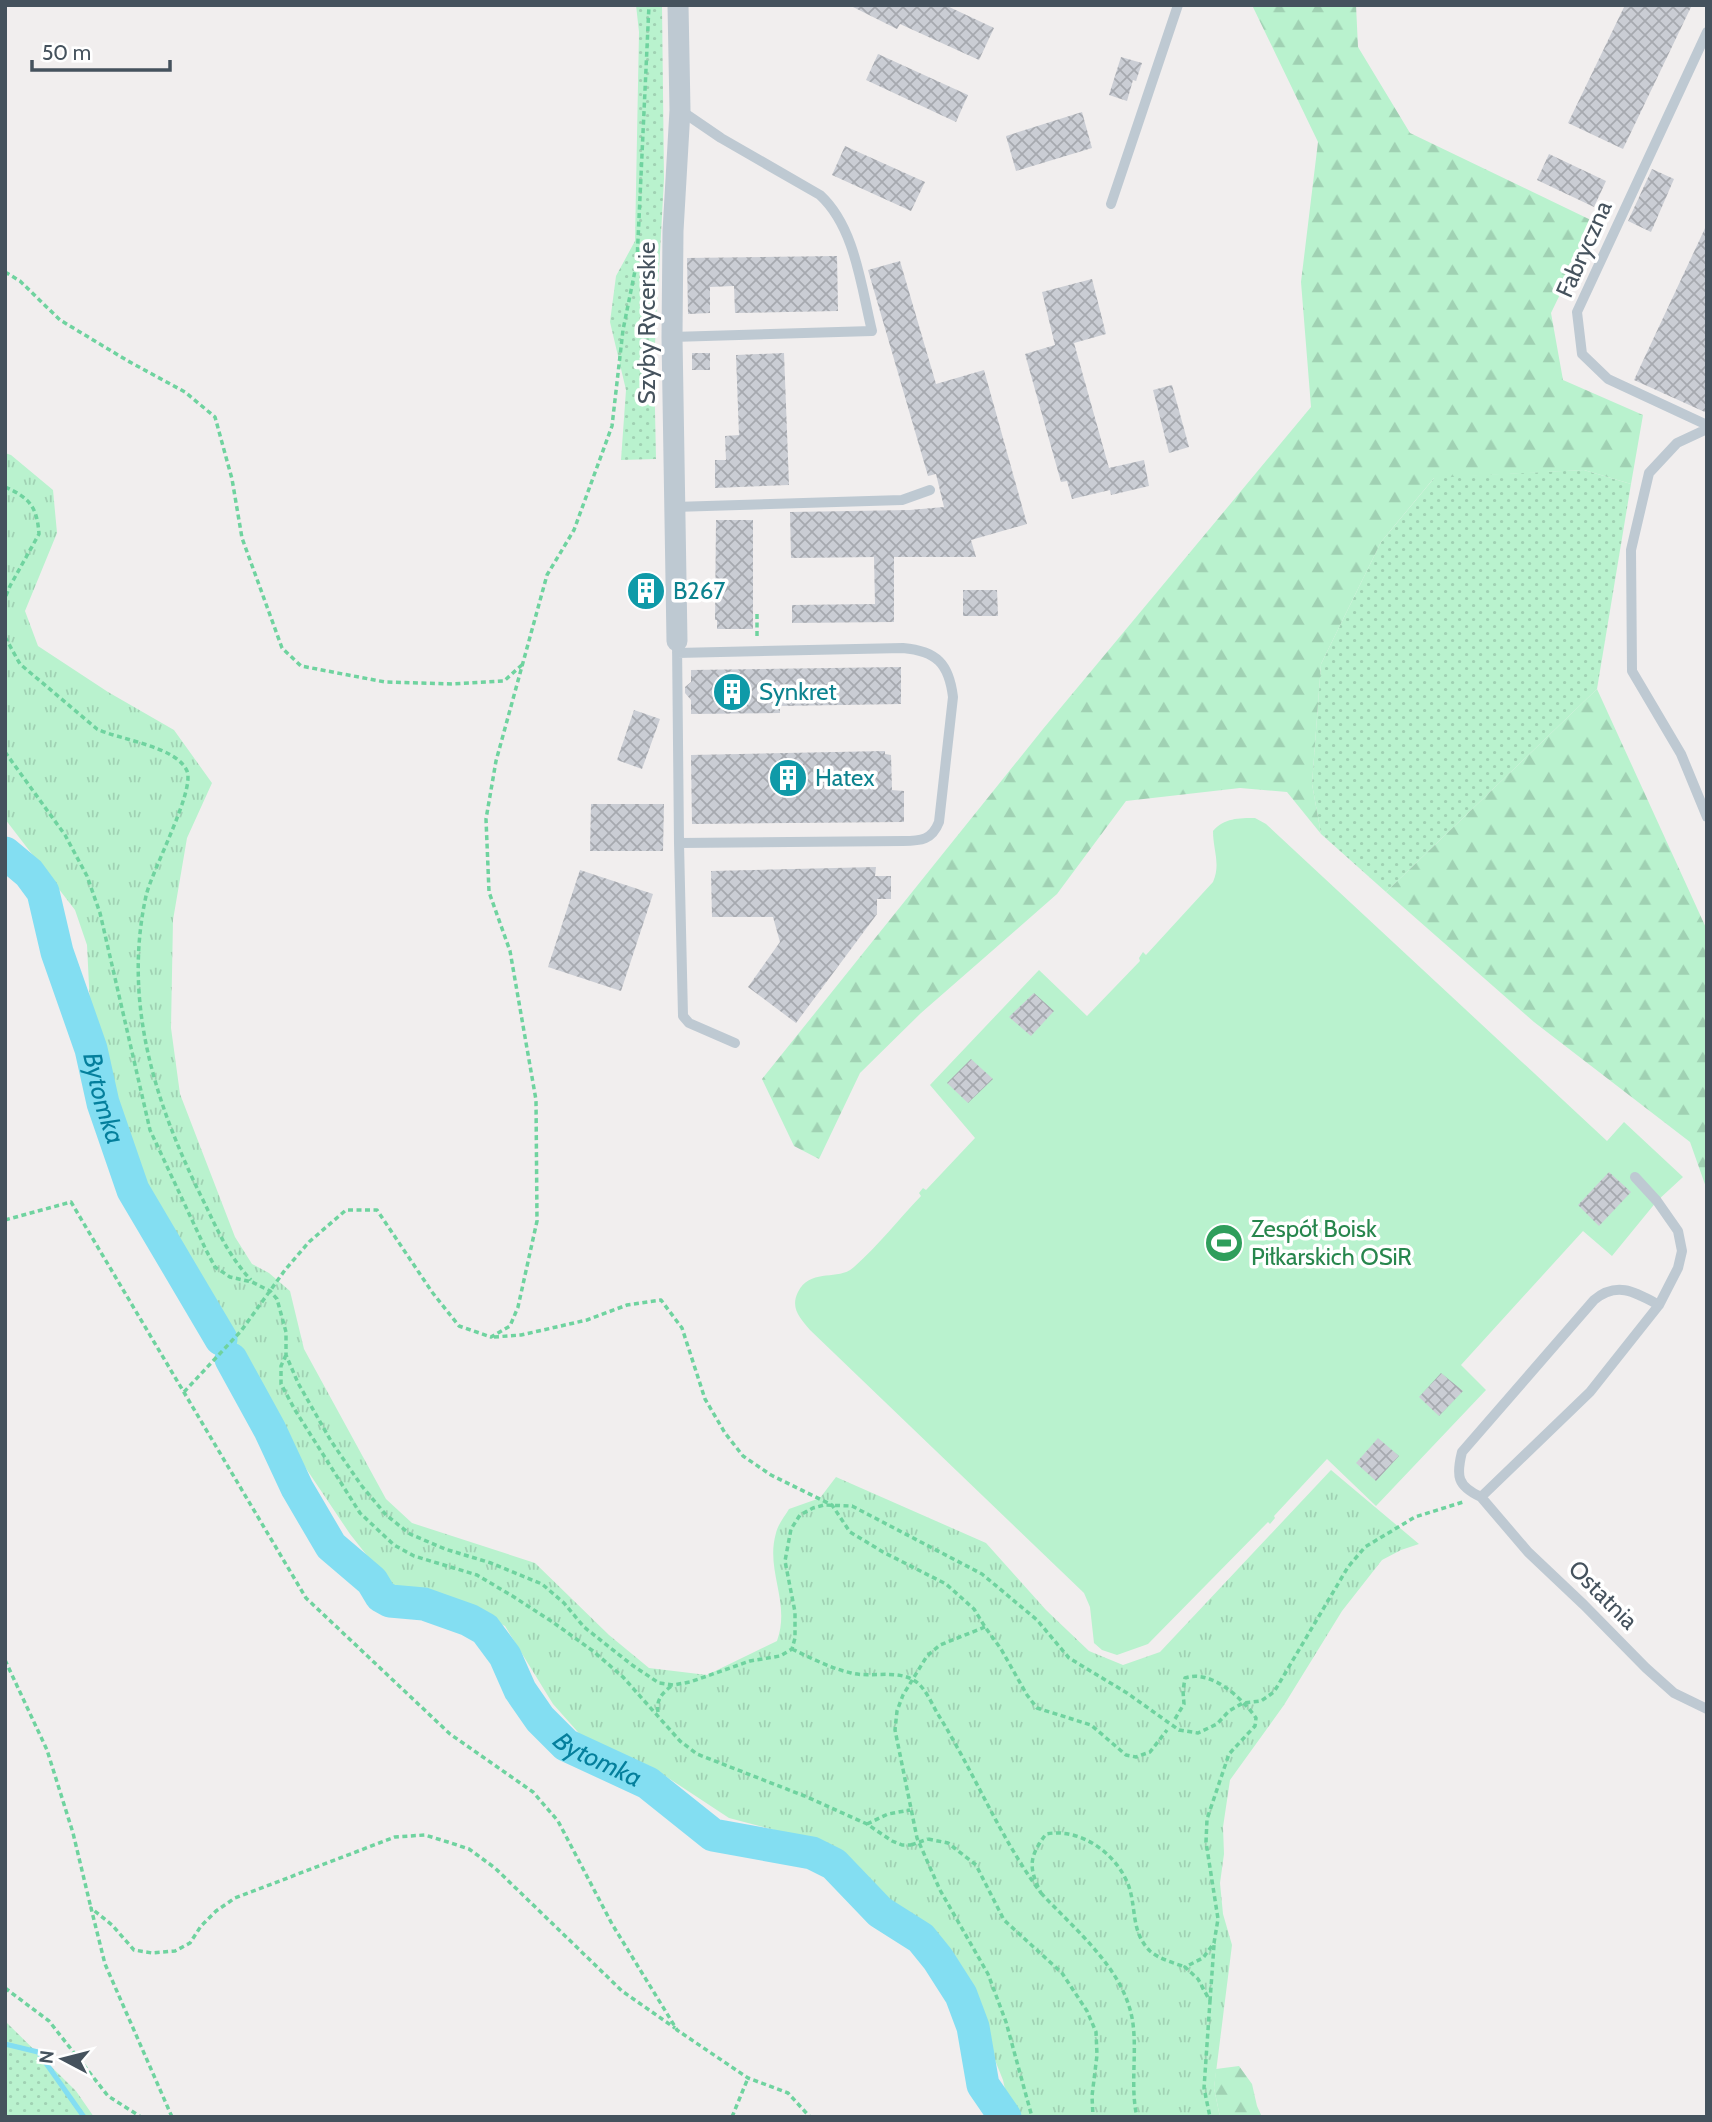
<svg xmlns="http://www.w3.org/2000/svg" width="1712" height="2122" viewBox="0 0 1712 2122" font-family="Cabin,sans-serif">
<defs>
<pattern id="grass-dots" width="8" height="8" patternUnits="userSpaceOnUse" patternTransform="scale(1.75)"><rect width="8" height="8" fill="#b9f2ce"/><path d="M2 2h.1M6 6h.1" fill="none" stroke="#a0d1b3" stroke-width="1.8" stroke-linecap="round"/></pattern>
<pattern id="forest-firs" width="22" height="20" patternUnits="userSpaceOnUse" patternTransform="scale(1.75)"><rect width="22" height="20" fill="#b9f2ce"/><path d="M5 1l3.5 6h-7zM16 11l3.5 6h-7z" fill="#a0d1b3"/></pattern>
<pattern id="park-tufts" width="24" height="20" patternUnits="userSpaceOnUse" patternTransform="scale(1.75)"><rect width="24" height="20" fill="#b9f2ce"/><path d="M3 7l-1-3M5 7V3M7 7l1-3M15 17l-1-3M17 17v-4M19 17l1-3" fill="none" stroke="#a0d1b3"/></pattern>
<pattern id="building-cross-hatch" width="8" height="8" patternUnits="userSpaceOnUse" patternTransform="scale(1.75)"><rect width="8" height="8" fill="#cacdd4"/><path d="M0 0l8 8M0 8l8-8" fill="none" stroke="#a6a9af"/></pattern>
</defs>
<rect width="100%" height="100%" fill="#f1eeee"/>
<path fill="url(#grass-dots)" d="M636,5H662L664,179L654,362L656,459L621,460L626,390L610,322L616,276L635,241L639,32Z
M1584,470L1631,484L1597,689L1386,892L1321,834L1312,784L1321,664L1381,542L1435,477Z
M5,2021L76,2091L94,2117H5Z"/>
<path fill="url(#forest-firs)" d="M1252,5H1356L1358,47L1410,133L1595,222L1551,313L1563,380L1643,415L1631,484L1584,470L1434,478L1381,542L1321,664L1312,784L1321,834L1287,792L1240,788L1126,801L1057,894L921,1013L860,1073L819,1159L794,1146L762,1079L1043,729L1311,407L1301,282L1318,142Z
M1597,689L1707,930V1190L1690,1142L1534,1022L1386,892Z
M1239,2066L1252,2084L1257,2106L1262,2117H1220L1214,2088L1216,2069Z"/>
<path fill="url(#park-tufts)" d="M5,453L11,455L53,490L57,533L25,611L38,646L108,692L174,730L212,783L187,838L173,920L171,1028L180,1094L235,1237L252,1264L269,1273L290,1291L304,1349L386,1499L412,1523L535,1563L609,1635L649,1668L707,1675L777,1641C791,1602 765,1571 776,1533C778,1524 785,1516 789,1509L820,1498L836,1477L986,1543L1046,1610L1089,1651L1123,1665L1160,1652L1331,1470L1419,1544L1401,1550L1382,1560L1342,1611L1284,1705L1230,1780L1223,1827L1224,1854L1220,1883L1223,1914L1232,1945L1214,2088L1220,2117H1011L1003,2080L967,1991L940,1940L898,1909L834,1846L729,1818L650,1766L585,1740L553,1704L505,1626L434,1592L391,1586L350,1534L297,1455L246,1361L142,1186L90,1006L87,945L75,910L5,819Z"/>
<path fill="#b9f2ce" d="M1255,818L1266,824L1607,1141L1624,1122L1683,1177L1657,1201L1612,1256L1583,1231L1461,1365L1486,1390L1376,1506L1327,1459L1274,1516L1275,1518L1270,1524L1268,1522L1148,1644L1117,1655L1102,1650L1094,1643L1090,1607L1084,1593L810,1330C800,1318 790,1308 798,1292C811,1267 838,1282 854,1267C878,1246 899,1219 921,1196L919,1193L923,1188L926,1190L975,1138L930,1085L1039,970L1087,1016L1140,961L1139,958L1143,952L1146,955L1213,882C1221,864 1213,850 1213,831C1224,818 1239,818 1255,818Z"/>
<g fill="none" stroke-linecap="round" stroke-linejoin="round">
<path stroke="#83def2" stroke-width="5" d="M5,2044L38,2052L84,2117"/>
<g stroke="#83def2" stroke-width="33">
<path id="s1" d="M5,853L29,873L43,892L57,952L91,1049L103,1103L133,1190L221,1339"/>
<path id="s2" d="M231,1359L270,1430L297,1488L331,1546L372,1581L381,1596L390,1601L424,1604L469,1620L485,1629L505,1656L520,1690L540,1719L566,1745L648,1783L713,1835L812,1853L834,1864L880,1912L921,1938L938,1959L961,1995L973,2027L983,2085L1005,2117"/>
</g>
</g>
<path fill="url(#building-cross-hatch)" d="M849,5H945L994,28L979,60L900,24L897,29Z
M1625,5H1692L1623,149L1568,123Z
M878,54L968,95L956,122L866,80Z
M1121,57L1142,63L1136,81L1133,80L1127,101L1109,95Z
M1082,112L1092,148L1016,171L1006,136Z
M845,146L925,182L911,211L832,175Z
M1549,154L1606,181L1594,207L1537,180Z
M1652,169L1674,179L1651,232L1628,221Z
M1707,224V413L1634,380Z
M837,256L838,311L735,313L734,286L710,287V313L688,314L687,258Z
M900,261L936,384L984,370L1027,524L971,540L976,557H894V622L792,623V605L875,604L874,557L791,558L790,512L910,510L944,507L936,474L928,476L868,270Z
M1092,279L1106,334L1074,343L1109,468L1144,460L1149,486L1111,495L1110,490L1072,499L1067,481L1061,482L1025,354L1055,345L1042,292Z
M692,353H710V370H692Z
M784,353L789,485L715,488V460H726L725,436L739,435L736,355Z
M1172,385L1189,447L1169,453L1153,390Z
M716,520H753V629H717V620H715Z
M653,580L654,601L639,602V581Z
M963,590H997L998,616H963Z
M901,667V704L780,706V713L691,714V700L685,693V687L691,682V670Z
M634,710L660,719L642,769L617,760Z
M885,751V754L891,755L892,790L904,791V822L692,824L691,755Z
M591,804H664L663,851H590Z
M876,867L875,876H891V899H877V914L796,1023L748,987L780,942L773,917H712L711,871Z
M580,870L653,894L621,991L548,967Z
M1034,993L1054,1011L1031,1036L1009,1017Z
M971,1059L993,1079L968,1103L947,1083Z
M1609,1172L1631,1192L1599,1226L1578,1205Z
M1441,1373L1463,1391L1439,1416L1419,1397Z
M1378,1438L1399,1456L1376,1481L1356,1463Z"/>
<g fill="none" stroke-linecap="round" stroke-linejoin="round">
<path stroke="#6fd39f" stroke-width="3.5" stroke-dasharray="5 3.5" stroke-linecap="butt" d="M5,272L20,281L60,320L128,361L185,392L215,417L232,479L242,538L282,648L301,666L385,682L452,684L504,681L524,663
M5,487C30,498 37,507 39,534L10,586L5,598
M757,636V611
M5,637L20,664L97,729C120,740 176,746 187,771C195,791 152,870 146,896C123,1001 154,1100 200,1194C216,1226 226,1253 251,1280
M5,752L65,835L87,876L100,913L150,1130L206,1250L215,1267L230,1277L252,1282L270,1291L277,1299L286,1332V1355L298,1383L331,1441L361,1485L386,1515L410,1534L445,1549L491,1563L542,1584L564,1603L584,1627L632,1665L659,1683L673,1685L690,1682L750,1661L780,1656L792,1649L795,1638V1612L785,1561L791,1529L800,1515L813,1508L824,1505L852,1506L982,1574L1037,1620L1069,1658L1127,1693L1179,1730L1198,1733L1217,1724L1229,1711L1243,1703L1261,1701L1274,1692L1348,1567L1365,1547L1415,1517L1463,1502
M5,1220L71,1202L306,1598L450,1734L533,1792L558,1821L612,1924L677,2030L748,2078L788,2093L810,2117
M494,1337L521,1335L587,1320L627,1305L661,1300L682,1328L705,1399L725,1433L743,1456L771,1475L832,1505L850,1532L883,1552L946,1584L974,1609L985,1627L1001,1649L1027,1695L1037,1708L1091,1725L1126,1755L1136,1757L1150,1752L1167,1730
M286,1355L281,1366V1384L295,1410L360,1513L394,1545L414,1556L477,1575L514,1597L554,1623L593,1651L623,1677L680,1741L697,1754L807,1797L867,1824L892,1841L902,1845H911
M184,1392L241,1331L285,1270L309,1242L346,1210H377L432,1292L459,1326L491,1337L510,1326L518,1307L537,1221L536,1100L510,951L489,892L486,819L496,761L547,575L574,530L612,426L623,330L637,261L649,5
M985,1627L940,1645L927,1656L903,1695L897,1711L895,1730L917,1838L940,1890L988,1974L1006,2022L1032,2117
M792,1649C811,1658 830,1668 851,1673C870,1678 897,1669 915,1681C926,1688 932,1705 939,1716C975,1774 1000,1838 1041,1893C1028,1867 1029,1857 1046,1834C1082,1827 1120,1856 1130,1890C1136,1912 1132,1933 1150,1951C1159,1959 1174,1963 1185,1967
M5,1660L47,1750L73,1833L91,1908
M658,1712C656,1699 663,1692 673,1685
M1175,1719L1184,1704L1183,1691L1185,1678C1211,1669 1242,1698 1256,1718L1255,1726L1229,1754L1207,1819L1206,1842L1218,1919L1214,1943L1203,1958L1185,1967L1198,1979L1210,2001L1204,2088L1210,2117
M867,1824L888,1814L910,1810
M928,1839L948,1843L976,1865L1004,1920L1062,1973L1087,2011L1096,2032L1097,2055L1092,2096L1093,2117
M1041,1893C1076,1931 1126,1970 1133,2024C1137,2055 1130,2087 1137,2117
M5,1988L49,2021L108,2096L141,2117
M1210,2001L1214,1945
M172,2117L105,1964L91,1908L112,1925L134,1950L152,1953L175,1951L190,1943L201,1926L216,1911L235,1898L395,1837L425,1835L451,1843L469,1849L495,1868L622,1991L675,2028
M732,2117L748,2078"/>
<path stroke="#bec9d2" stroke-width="10" d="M1707,32L1577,312L1582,354L1608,379L1707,425
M1111,204L1178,5
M672,337L872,331C861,286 855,227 820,195L721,138L680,110
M1707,429L1677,443L1649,473L1631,550L1632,671L1681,754L1707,817
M674,507L902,500L930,490
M677,641L679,843L903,841C921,841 932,840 939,822L953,697C949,664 937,651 903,648L677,653
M679,843L683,1016L689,1023L735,1043
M1635,1177L1657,1201L1678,1231L1682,1251L1678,1268L1659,1305L1590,1392L1481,1497C1457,1486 1456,1476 1462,1452L1594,1300C1617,1281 1635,1292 1659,1305
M1481,1497L1528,1552L1584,1605L1646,1668L1674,1693L1707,1709"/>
<path stroke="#bec9d2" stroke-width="21" d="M677,641L672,337L673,231L680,110L678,5"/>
<path stroke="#6fd39f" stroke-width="3.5" stroke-dasharray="5 3.5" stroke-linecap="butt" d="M911,1845L928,1839"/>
</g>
<defs>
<symbol id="building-disc" viewBox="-11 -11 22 22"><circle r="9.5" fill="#0f9aa8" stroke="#fff"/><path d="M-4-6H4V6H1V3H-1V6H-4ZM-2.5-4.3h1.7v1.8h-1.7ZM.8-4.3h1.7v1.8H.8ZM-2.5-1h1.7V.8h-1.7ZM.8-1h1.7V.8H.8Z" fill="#fff"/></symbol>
<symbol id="stadium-disc" viewBox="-11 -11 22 22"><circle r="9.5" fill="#2e9e5b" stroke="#fff"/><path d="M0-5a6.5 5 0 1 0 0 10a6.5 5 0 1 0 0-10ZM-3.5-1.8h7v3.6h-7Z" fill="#fff"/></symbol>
</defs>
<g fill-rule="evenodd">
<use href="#building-disc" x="624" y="569" width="44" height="44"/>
<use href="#building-disc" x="710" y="670" width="44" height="44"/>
<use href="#building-disc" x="766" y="756" width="44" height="44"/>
<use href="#stadium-disc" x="1202" y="1221" width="44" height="44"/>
</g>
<g text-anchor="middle" stroke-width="7" stroke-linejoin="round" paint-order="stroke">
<g font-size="24" fill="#45525d" stroke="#fff">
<text transform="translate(1584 249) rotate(-66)" y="8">Fabryczna</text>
<text transform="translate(647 323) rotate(-90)" y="8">Szyby Rycerskie</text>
<text transform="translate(1603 1595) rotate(45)" y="8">Ostatnia</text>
</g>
<g font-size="24" fill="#0d838f" stroke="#fff" text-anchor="start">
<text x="673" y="599">B267</text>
<text x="759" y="700">Synkret</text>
<text x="815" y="786">Hatex</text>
</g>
<g font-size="24" fill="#27864d" stroke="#fff" text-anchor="start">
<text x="1251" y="1237">Zespół Boisk<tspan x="1251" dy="28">Piłkarskich OSiR</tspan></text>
</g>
<g font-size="26" font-style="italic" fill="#047f9c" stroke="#fff">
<text dy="9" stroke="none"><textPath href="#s1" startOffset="270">Bytomka</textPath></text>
<text dy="9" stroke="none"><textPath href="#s2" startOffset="572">Bytomka</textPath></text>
</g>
</g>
<rect width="1712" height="2122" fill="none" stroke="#45525d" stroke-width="14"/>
<g transform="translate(63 2059) rotate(277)" stroke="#ffffff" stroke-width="5" paint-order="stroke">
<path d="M0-5L12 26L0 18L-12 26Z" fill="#45525d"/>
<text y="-10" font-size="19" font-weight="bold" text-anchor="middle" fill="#45525d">N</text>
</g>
<path d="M32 60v10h138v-10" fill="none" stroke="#45525d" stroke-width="3.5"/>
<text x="42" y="60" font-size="21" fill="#45525d" stroke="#ffffff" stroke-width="5" paint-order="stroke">50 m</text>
</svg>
